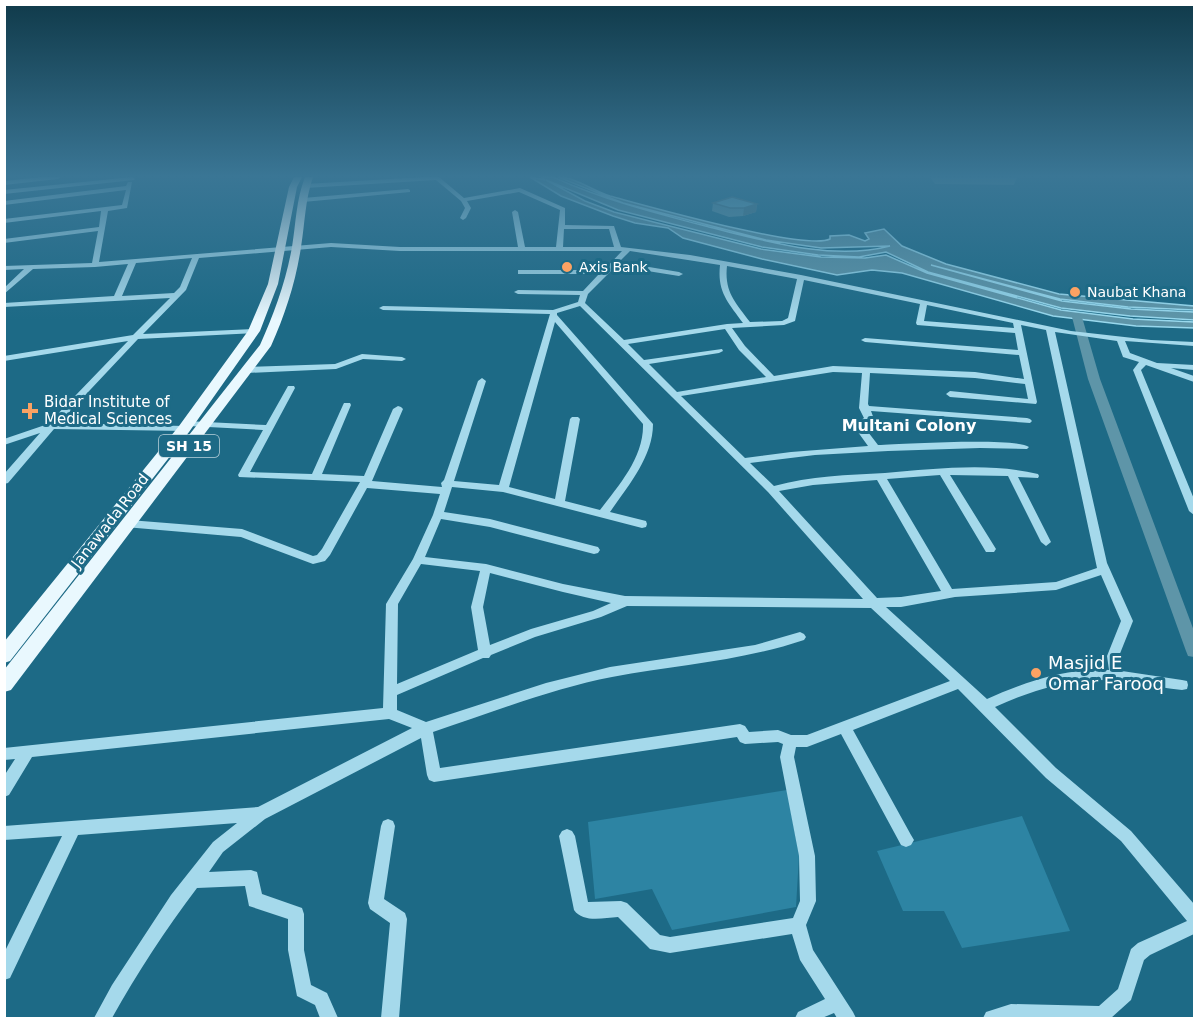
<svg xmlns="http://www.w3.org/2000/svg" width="1199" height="1023" viewBox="0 0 1199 1023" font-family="'DejaVu Sans',sans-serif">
<rect width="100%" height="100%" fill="#1d6a86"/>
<path fill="#2d84a3" d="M787,790L799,856L796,907L672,930L652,889L595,899L588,822Z
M1022,816L1070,931L962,948L944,911H903L877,851Z"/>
<path fill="#5e95a8" stroke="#98d8ed" stroke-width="1.5" d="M530,177L545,180L541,177H553C604,200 655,213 709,227C766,241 832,261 890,246L821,248L766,240L623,203L558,177C575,177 593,191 610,196C644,205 805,251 830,239V236L849,235L865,241L869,239L865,233L884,229L902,246L946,264L1059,294L1194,306V310L1128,307L1060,299L931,265L1062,301L1131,309L1194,312V320L1130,316L1061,308L928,272L886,252L859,257L818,255L762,247L618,210L546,180L585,201L614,212L761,249L821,257L865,258L886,255L927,273L1061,310L1133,319L1194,322V328L1136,326L1053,316L902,273L872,270L837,275L762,259L683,238L668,228L635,223L613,216L561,196Z"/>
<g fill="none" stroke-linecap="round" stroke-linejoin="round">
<path fill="#5e95a8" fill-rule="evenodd" d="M1077,314L1082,317L1100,379L1194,631V657L1188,656L1186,651L1088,379L1072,317Z"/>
<path fill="#a5d9eb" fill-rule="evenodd" d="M43,177H61L58,179L4,185V181Z
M132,177L135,179L134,180L4,194V190Z
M425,177H439L464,198L520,188L565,208V225L614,226L621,247L690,255L801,275L1071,331L1151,340L1194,342V346L1125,341L1130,353L1157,363L1194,365V370L1171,368L1194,376V382L1146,365L1141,370L1194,499V515L1189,511L1133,370L1139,362L1123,357L1117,341L1055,332L1107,563L1133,621L1119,656L1122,671L1182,680L1187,681L1188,685L1187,689L1182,690C1154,687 1126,680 1099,680C1062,681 1028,692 995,707L1056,768L1131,831L1194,904V934L1150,955L1144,960L1131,1000L1111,1018H983L986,1012L1011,1004L1099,1006L1118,989L1131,949L1138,943L1187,921L1121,841L1046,778L958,689L853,730L911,835L914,840L911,845L906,847L901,845L841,734L807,747H796L794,757L815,856L816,901L806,925L813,950L853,1012L856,1018H837L834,1013L822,1018H795L798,1012L825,999L800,960L792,934L670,953L650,949L618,917C603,918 583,923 574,910L559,836L562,831L567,829L572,831L575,836L588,902L621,901L627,903L660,935L670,937L793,918L800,901L799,856L780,757L783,744L778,742L745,744L740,742L737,737L434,782L429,780L427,775L421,738L265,819L223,852L209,872L251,870L257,872L262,894L302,908L304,914V950L311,985L327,993L338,1018H320L315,1005L297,996L288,950V919L249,906L245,886L197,888C166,929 137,973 112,1018H94L112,985L171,895L213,842L237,823L78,835L10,978L4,980V953L62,836L4,840V826L258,807L412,728L389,719L32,757L9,795L4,797V776L15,759L4,760V748L383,708L386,604L413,559L433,515L440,494L367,488L330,555L325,561L313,564L241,537L125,527L124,524L129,520L242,529L313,556L317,555L322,549L360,482L239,477L238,475L263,430L189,426L186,425L184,423L186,421L266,425L288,386H294L295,388L250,472L312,474L343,405L344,403H350L351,405L322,474L364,476L393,409L398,406L401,407L403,409L372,481L442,487L441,483L444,480L478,381L482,378L486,381L454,481L499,485L550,314L383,310L379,308L383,306L553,310L578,302L580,295L518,294L514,292L518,290L583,291L599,274H518V270H604L622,251H400L331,247L199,258L186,290L143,334L254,329H257V333L138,339L59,423L184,426L189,429L187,431L54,429L8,483L4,484V474L40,433L4,445V439L48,424L128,341L4,361V356L133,335L170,298L4,307V303L114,296L128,264L95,267L33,269L4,294V288L24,269L4,270V266L92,263L98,231L4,243V239L99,227L101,211L4,223V219L122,205L126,190L4,205V201L126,186L128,182H132L127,208L108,211L99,262L331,243L400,247H518L512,212L515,210L518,212L525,247H556L560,210L519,192L467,201L471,208L466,218L463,220L460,218L465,208L461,201L436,180L305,188L302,186L305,184ZM564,229H609L614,247H563ZM630,251L720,265C717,292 728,302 743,323L727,324L624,340L585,303L588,294L616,266L679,276L683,274L679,272L619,262ZM192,258L180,287L174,293L122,296L136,263ZM727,266L797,279L788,318L782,321L750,322C736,303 724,292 727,266ZM804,280L920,304L916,323L917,325L1015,333L1018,350L865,338L861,340L865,342L1019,355L1024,379L975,372L833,366L774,376L745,346L732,328L784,325L795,321ZM927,305L1013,323L1014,328L924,321ZM580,306L768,492L863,599L625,596L563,584L486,564L425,557L441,519L490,527L594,554L598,553L600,550L598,547L594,546L490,519L444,512L452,487L503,492L642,528L646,527L647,524L646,521L610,512C628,486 653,457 653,424L557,315V313ZM555,322L643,424C644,457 619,485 600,510L565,501L580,419L578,417H572L570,419L555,499L509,487ZM1021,325L1046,330L1097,568L1056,582L952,589L887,479L940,475L986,552H994L996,549L950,475L1008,476L1041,542L1046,546L1051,542L1018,477L1038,478L1039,476L1038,474C988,462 935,469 885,473C848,475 810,476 774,486L750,463L815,455L888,451L980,448L1027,449L1029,447C1016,437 901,444 878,445L865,428V425L874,419L871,411L1030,423L1032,421L1030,419L1027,418L869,406L868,404L870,373L975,378L1025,384L1028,399L950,391L946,394L950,397L1036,404L1037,402ZM725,329L739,350L766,377L677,392L649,364L719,353L723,351L722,349L644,360L628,344ZM833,372L862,373L859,408L864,418L858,422L855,428L868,446L791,452L745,458L681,396ZM877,480L941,591L901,597L877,598L779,491L813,485ZM421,564L480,571L471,607L478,650L397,684L398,604ZM490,573L563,592L611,603L593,611L531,629L490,645L483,607ZM1101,575L1121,621L1107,656L1109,670C1066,668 1025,682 987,699L886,607H901L955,597L1056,590ZM627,606L871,608L950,681L807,735H791L778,730L749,732L745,726L740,724L440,768L433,732C490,713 554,688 612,677C677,665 742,661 804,640L806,637L804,634L800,632L755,645L610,667L546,683L426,722L397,710V695L483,658H489L491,655L535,637L601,617Z
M408,189L410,190V192L303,202L300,200L303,198Z
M362,354L402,357L406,359L402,361L363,359L336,369L247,373L243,370L247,367L335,364Z
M388,819L393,821L395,826L384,899L405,913L407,919L399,1018H381L390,923L370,909L368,903L381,826L383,821Z"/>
<path fill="#e9f8fe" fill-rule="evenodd" d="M294,177H302L297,187L278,284L260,331L189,432L10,661L4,663V642L179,426L248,331L268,284L289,187Z
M305,177H313C305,200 305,223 301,247C296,281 285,315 271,346L11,690L4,692V670L260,345C274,314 286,281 292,247C296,223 296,200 305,177Z"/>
</g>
<path fill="#5c92a4" d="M930,177H1017L1014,185L935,184Z
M713,203L757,204L756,212L743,216L729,217L712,211Z"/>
<path fill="#4b7786" d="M757,204L756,212L743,216L744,208Z"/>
<path fill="#6baabf" stroke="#4b7786" stroke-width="1.5" d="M732,197L757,204L744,208H730L713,203Z"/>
<linearGradient id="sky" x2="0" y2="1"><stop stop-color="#103a4a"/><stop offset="0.55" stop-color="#3a7695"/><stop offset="1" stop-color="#3a7695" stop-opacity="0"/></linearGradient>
<rect width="1199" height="320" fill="url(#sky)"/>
<g fill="#fba263" stroke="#1d6a86" stroke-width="2">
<circle cx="567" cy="267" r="6"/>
<circle cx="1075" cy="292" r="6"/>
<path d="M27 402h6v6h6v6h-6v6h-6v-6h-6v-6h6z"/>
<circle cx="1036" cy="673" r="6"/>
</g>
<g text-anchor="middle" stroke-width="6" stroke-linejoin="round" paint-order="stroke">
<g font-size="14" fill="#fff" stroke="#1d6a86" text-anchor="start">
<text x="579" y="272">Axis Bank</text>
<text x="1087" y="297">Naubat Khana</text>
</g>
<rect fill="#1d6a86" stroke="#bbd2db" stroke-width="1.5" x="159" y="435" width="60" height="22" rx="4.5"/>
<g font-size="14" font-weight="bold" fill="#fff">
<text x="189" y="451">SH 15</text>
</g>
<g font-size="15" fill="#fff" stroke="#1d6a86" text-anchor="start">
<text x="44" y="407">Bidar Institute of<tspan x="44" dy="17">Medical Sciences</tspan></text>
</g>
<g font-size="15" fill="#fff" stroke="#1d6a86">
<text transform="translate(110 521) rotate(-52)" y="5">Janawada Road</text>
</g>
<g font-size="16" font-weight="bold" fill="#fff" stroke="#1d6a86">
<text x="909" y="431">Multani Colony</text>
</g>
<g font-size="18" fill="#fff" stroke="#1d6a86" text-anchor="start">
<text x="1048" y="669">Masjid E<tspan x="1048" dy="21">Omar Farooq</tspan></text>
</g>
</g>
<rect width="1199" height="1023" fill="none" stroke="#ffffff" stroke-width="12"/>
</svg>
